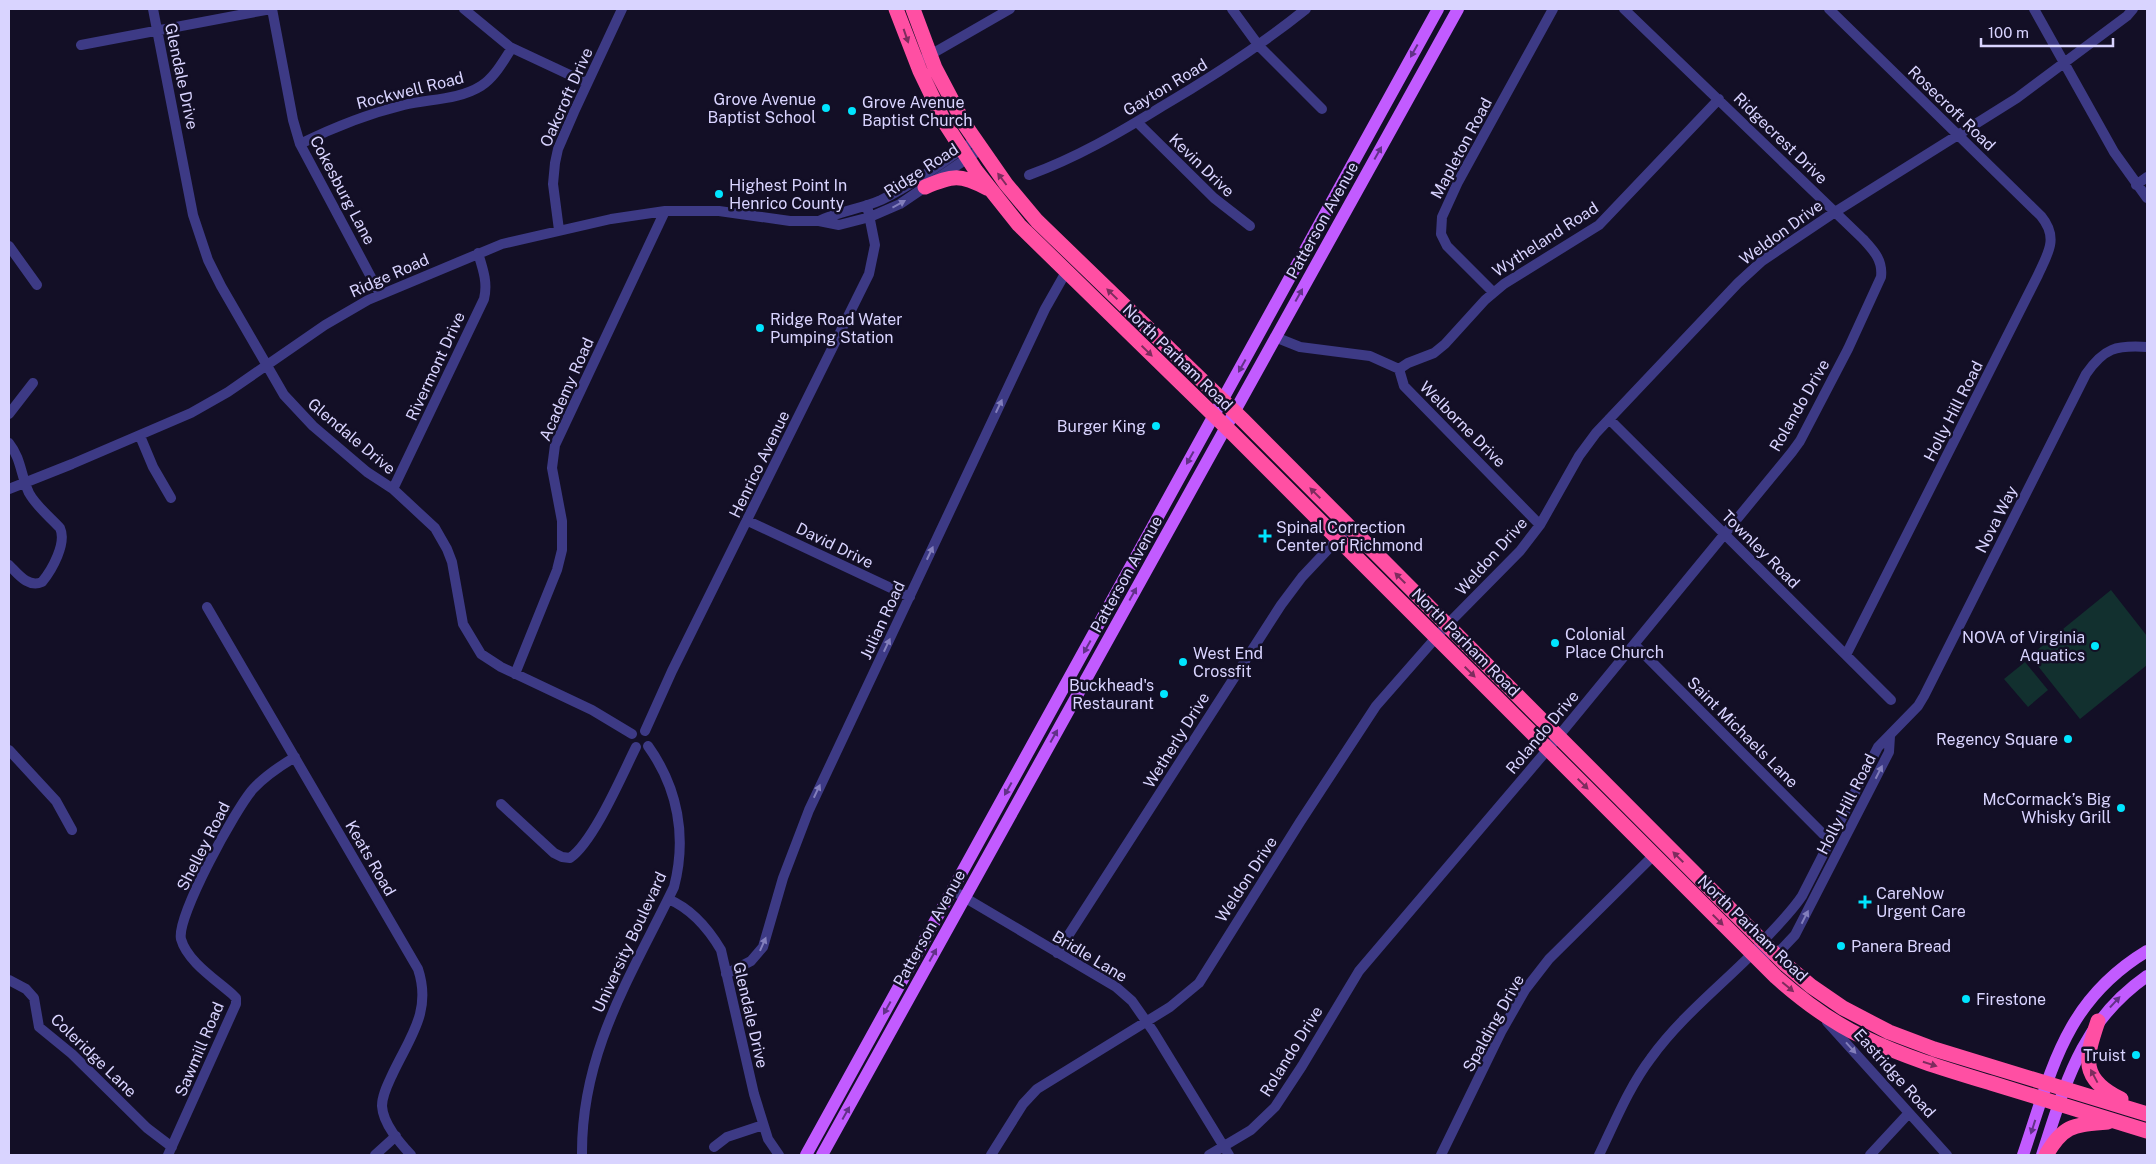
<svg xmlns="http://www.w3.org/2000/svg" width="2156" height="1164" viewBox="0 0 2156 1164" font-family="'Public Sans',sans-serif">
<rect width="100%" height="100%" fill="#130f26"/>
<path fill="#12302f" d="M2111,590L2147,636V665L2080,719L2030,656Z
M2025,662L2048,690L2028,707L2004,679Z"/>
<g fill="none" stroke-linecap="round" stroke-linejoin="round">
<path stroke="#3d3a85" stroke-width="10" d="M153,9L193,215L208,260L221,286L284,395L313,426L367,472L393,489L435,528L447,549L452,562L463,624L481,654L501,667L592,710L632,734
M272,9L293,120L300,144L380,294
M464,9L510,47L587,83
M1232,9L1259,46L1322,109
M1829,9L2041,216C2059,238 2048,253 2038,275L1846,655
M2034,9L2114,152L2147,198
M81,45L271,9
M916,63L1010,9
M1137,122L1214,198L1250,226
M300,144C334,127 367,114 404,105C428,99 459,100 481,86C495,77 503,61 512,48
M1029,175C1076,158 1119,133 1161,107C1212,77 1260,46 1306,9
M2136,185L2147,177
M819,221C839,211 861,209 881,200C914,184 945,161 975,140
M559,230L553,184L555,163L558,149L574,112L622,9
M9,246L37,285
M1493,292L1447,246L1441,234L1442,217L1458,182L1553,9
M1275,337L1300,347L1370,356L1399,369L1404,386L1540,525
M1399,369L1408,363L1434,353L1445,344L1485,300L1504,284L1599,225L1719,99
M9,414L33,383
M1609,419L1891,700
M140,436L153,467L171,498
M9,443C21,458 21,476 29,493C36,506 50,517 60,528C67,543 52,570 42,582C28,588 18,574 9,565
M9,489L72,464L191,413L228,392L325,325L368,300L502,244L611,219L665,211H719L790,221H819L839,225L870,217L900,204L981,149
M393,489L484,299C488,283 483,269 478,253
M748,521L910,597
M207,607L418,969C432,1011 410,1037 393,1073C388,1084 382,1095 382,1106C383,1124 400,1143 411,1155
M1635,645L1830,841
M515,674L557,570L562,550V521L552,468L555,445L665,211
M645,731L672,671L869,274L875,245L867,205
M9,750L56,801L72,830
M501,804L554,853L562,857L570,858C594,841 622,775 636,747
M952,890L1116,987L1132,1001L1153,1031L1229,1155
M668,899C692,909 708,928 721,950L754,1094L768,1139L779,1155
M1057,953L1281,605L1302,577L1349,527
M1752,954L1776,955L1795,935L1889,752L1890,736
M726,974L751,961L763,947L783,878L809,810L1045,309L1066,272
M9,980L26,989L34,998L39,1027L72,1054L147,1128L172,1147
M1827,1022L1947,1155
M714,1147L727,1137L763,1125
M168,1155L236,1004V998L232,994C215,979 187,961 181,939C176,917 236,808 253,789C265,776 280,766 295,757
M375,1155L396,1136
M582,1155C581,1052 631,976 674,887C687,837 678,788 648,746
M991,1155L1023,1104L1037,1089L1170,1007L1199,983L1300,822L1376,706L1447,625L1520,551L1540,525L1579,456L1596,433L1738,283L1762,261L1835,212L2017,98L2127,16L2133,9
M1209,1155L1251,1130L1275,1107L1302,1066L1359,971L1548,749L1792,452L1800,441L1848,349L1881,277C1883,260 1874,251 1863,239L1624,9
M1441,1155L1501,1032L1525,990L1549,959L1654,855
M1599,1155C1615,1122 1629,1087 1651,1058C1679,1019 1718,988 1752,954C1768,934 1788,917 1802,896L1878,747L1918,706L1924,696L2086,374C2104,348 2116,345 2147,347
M1870,1155L1908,1114"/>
<path stroke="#c25bff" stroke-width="12" d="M806,1155L1438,9
M822,1155L1458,9
M2023,1155C2052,1070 2064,1001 2147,951
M2042,1155C2066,1082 2081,1022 2147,976"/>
<path stroke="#ff4fa3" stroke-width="15" d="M896,9L920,71L945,123L976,171L1019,225L1233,434L1776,977C1802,1000 1831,1022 1863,1037C1904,1057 1948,1070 1991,1083C2043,1099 2095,1115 2147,1131
M913,9L935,68L965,125L1006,184L1037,221L1243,420L1785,964L1811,986L1843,1008L1889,1032L1934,1049L2147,1114
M925,187C953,175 960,174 987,188
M2098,1021C2085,1059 2080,1079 2121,1099
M2046,1155C2064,1124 2074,1125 2108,1122"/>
</g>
<defs><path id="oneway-solid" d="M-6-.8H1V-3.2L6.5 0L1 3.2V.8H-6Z" transform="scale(1.25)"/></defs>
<g fill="#7d2c5e">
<use href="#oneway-solid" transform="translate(906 36) rotate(71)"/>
<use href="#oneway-solid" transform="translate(1002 179) rotate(-127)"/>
<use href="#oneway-solid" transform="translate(1112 294) rotate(-136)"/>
<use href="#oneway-solid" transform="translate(1147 351) rotate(44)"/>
<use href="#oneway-solid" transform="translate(1315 493) rotate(-135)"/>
<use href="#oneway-solid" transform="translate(1400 578) rotate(-135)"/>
<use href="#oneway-solid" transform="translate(1470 672) rotate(45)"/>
<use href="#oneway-solid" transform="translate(1583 784) rotate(45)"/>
<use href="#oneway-solid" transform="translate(1678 857) rotate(-135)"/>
<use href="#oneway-solid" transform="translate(1718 920) rotate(45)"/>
<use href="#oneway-solid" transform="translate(1788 987) rotate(40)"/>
<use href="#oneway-solid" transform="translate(1930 1064) rotate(18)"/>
<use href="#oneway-solid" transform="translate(2094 1076) rotate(-118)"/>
</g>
<g fill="#623188">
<use href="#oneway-solid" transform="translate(1414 51) rotate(119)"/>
<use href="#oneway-solid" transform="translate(1378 153) rotate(-61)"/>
<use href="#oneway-solid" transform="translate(1299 295) rotate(-61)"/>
<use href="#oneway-solid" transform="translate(1242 366) rotate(119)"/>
<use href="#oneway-solid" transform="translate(1190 458) rotate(119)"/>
<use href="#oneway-solid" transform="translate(1133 594) rotate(-61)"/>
<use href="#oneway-solid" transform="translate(1087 647) rotate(119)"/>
<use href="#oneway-solid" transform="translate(1054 736) rotate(-61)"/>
<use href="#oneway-solid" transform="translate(1008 789) rotate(119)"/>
<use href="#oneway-solid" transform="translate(933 955) rotate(-61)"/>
<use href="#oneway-solid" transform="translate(2115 1002) rotate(-47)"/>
<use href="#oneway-solid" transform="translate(887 1008) rotate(119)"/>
<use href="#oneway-solid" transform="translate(846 1113) rotate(-61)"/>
<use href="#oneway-solid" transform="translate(2033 1127) rotate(108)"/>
</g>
<g fill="#837fbc">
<use href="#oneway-solid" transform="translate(899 204) rotate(-29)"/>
<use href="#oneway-solid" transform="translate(999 406) rotate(-65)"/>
<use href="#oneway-solid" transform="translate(930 553) rotate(-65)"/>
<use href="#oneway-solid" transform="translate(887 645) rotate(-65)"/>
<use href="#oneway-solid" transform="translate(1879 772) rotate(-63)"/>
<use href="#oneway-solid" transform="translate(817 791) rotate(-65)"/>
<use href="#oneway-solid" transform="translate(1805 917) rotate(-63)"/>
<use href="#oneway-solid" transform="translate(763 944) rotate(-66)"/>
<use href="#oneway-solid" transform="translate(1851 1048) rotate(48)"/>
</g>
<g fill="#00e5ff" stroke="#130f26" stroke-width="2">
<circle cx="826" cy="108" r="5"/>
<circle cx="852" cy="111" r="5"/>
<circle cx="719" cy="194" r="5"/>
<circle cx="760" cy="328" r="5"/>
<circle cx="1156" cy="426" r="5"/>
<path d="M1262.5 528.5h5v5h5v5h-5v5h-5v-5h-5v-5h5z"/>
<circle cx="1555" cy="643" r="5"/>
<circle cx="2095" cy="646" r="5"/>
<circle cx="1183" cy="662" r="5"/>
<circle cx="1164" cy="694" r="5"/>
<circle cx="2068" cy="739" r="5"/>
<circle cx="2121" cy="808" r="5"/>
<path d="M1862.5 894.5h5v5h5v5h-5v5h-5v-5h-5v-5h5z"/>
<circle cx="1841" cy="946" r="5"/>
<circle cx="1966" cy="999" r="5"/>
<circle cx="2136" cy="1055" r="5"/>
</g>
<g text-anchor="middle" stroke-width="5" stroke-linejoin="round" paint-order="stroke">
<g font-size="16" fill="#d9d4ff" stroke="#130f26">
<text transform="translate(182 76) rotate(78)" y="6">Glendale Drive</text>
<text transform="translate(1165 87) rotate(-31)" y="6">Gayton Road</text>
<text transform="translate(410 90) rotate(-14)" y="6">Rockwell Road</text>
<text transform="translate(566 97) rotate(-66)" y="6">Oakcroft Drive</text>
<text transform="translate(1952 108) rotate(44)" y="6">Rosecroft Road</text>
<text transform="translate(1781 138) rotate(44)" y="6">Ridgecrest Drive</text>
<text transform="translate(1461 148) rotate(-62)" y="6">Mapleton Road</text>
<text transform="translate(1202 165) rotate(44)" y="6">Kevin Drive</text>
<text transform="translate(921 170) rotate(-33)" y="6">Ridge Road</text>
<text transform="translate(343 190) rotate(62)" y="6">Cokesburg Lane</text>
<text transform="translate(1322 220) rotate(-61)" y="6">Patterson Avenue</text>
<text transform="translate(1781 232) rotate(-36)" y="6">Weldon Drive</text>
<text transform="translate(1545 239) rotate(-33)" y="6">Wytheland Road</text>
<text transform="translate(389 275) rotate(-24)" y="6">Ridge Road</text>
<text transform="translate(1178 357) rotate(44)" y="6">North Parham Road</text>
<text transform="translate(435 366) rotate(-65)" y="6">Rivermont Drive</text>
<text transform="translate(566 389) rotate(-66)" y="6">Academy Road</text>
<text transform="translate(1799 405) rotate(-60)" y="6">Rolando Drive</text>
<text transform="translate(1953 411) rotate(-63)" y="6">Holly Hill Road</text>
<text transform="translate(1463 424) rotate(45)" y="6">Welborne Drive</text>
<text transform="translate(352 436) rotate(40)" y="6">Glendale Drive</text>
<text transform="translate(759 464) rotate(-64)" y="6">Henrico Avenue</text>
<text transform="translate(1996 519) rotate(-63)" y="6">Nova Way</text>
<text transform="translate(835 545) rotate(26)" y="6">David Drive</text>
<text transform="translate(1761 549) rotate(45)" y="6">Townley Road</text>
<text transform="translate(1491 556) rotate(-48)" y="6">Weldon Drive</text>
<text transform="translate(1126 574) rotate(-61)" y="6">Patterson Avenue</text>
<text transform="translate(882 620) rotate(-65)" y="6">Julian Road</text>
<text transform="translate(1466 642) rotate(45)" y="6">North Parham Road</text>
<text transform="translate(1542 732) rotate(-50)" y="6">Rolando Drive</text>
<text transform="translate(1743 732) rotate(45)" y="6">Saint Michaels Lane</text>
<text transform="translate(1176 740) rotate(-58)" y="6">Wetherly Drive</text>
<text transform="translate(1846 804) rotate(-63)" y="6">Holly Hill Road</text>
<text transform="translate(203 846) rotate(-63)" y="6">Shelley Road</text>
<text transform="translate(371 858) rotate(60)" y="6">Keats Road</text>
<text transform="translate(1246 879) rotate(-57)" y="6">Weldon Drive</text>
<text transform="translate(929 928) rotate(-61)" y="6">Patterson Avenue</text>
<text transform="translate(1753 928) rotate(44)" y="6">North Parham Road</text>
<text transform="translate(629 942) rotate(-65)" y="6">University Boulevard</text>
<text transform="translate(1090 956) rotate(31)" y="6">Bridle Lane</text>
<text transform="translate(751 1015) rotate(77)" y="6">Glendale Drive</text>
<text transform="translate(1493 1023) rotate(-61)" y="6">Spalding Drive</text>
<text transform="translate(199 1049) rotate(-67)" y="6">Sawmill Road</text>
<text transform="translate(1291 1051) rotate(-58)" y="6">Rolando Drive</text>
<text transform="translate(94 1055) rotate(44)" y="6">Coleridge Lane</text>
<text transform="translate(1895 1073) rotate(48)" y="6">Eastridge Road</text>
</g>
<g font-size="16" fill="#d9d4ff" stroke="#130f26" text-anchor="start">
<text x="816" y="105" text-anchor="end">Grove Avenue<tspan x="816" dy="18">Baptist School</tspan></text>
<text x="862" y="108">Grove Avenue<tspan x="862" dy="18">Baptist Church</tspan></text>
<text x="729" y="191">Highest Point In<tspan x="729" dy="18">Henrico County</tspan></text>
<text x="770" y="325">Ridge Road Water<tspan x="770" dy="18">Pumping Station</tspan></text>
<text x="1146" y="432" text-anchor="end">Burger King</text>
<text x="1276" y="533">Spinal Correction<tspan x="1276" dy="18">Center of Richmond</tspan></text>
<text x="1565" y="640">Colonial<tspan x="1565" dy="18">Place Church</tspan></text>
<text x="2085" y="643" text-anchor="end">NOVA of Virginia<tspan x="2085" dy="18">Aquatics</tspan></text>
<text x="1193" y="659">West End<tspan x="1193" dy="18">Crossfit</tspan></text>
<text x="1154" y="691" text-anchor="end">Buckhead's<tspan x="1154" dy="18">Restaurant</tspan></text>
<text x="2058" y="745" text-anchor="end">Regency Square</text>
<text x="2111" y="805" text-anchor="end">McCormack’s Big<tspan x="2111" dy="18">Whisky Grill</tspan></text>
<text x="1876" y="899">CareNow<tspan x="1876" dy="18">Urgent Care</tspan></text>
<text x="1851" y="952">Panera Bread</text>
<text x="1976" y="1005">Firestone</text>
<text x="2126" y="1061" text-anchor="end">Truist</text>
</g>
</g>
<rect width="2156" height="1164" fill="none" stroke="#d9d4ff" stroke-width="20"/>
<path d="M1981 38v8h132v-8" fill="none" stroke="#d9d4ff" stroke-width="2.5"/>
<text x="1988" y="38" font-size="15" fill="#d9d4ff" stroke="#130f26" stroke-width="4" paint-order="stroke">100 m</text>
</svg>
